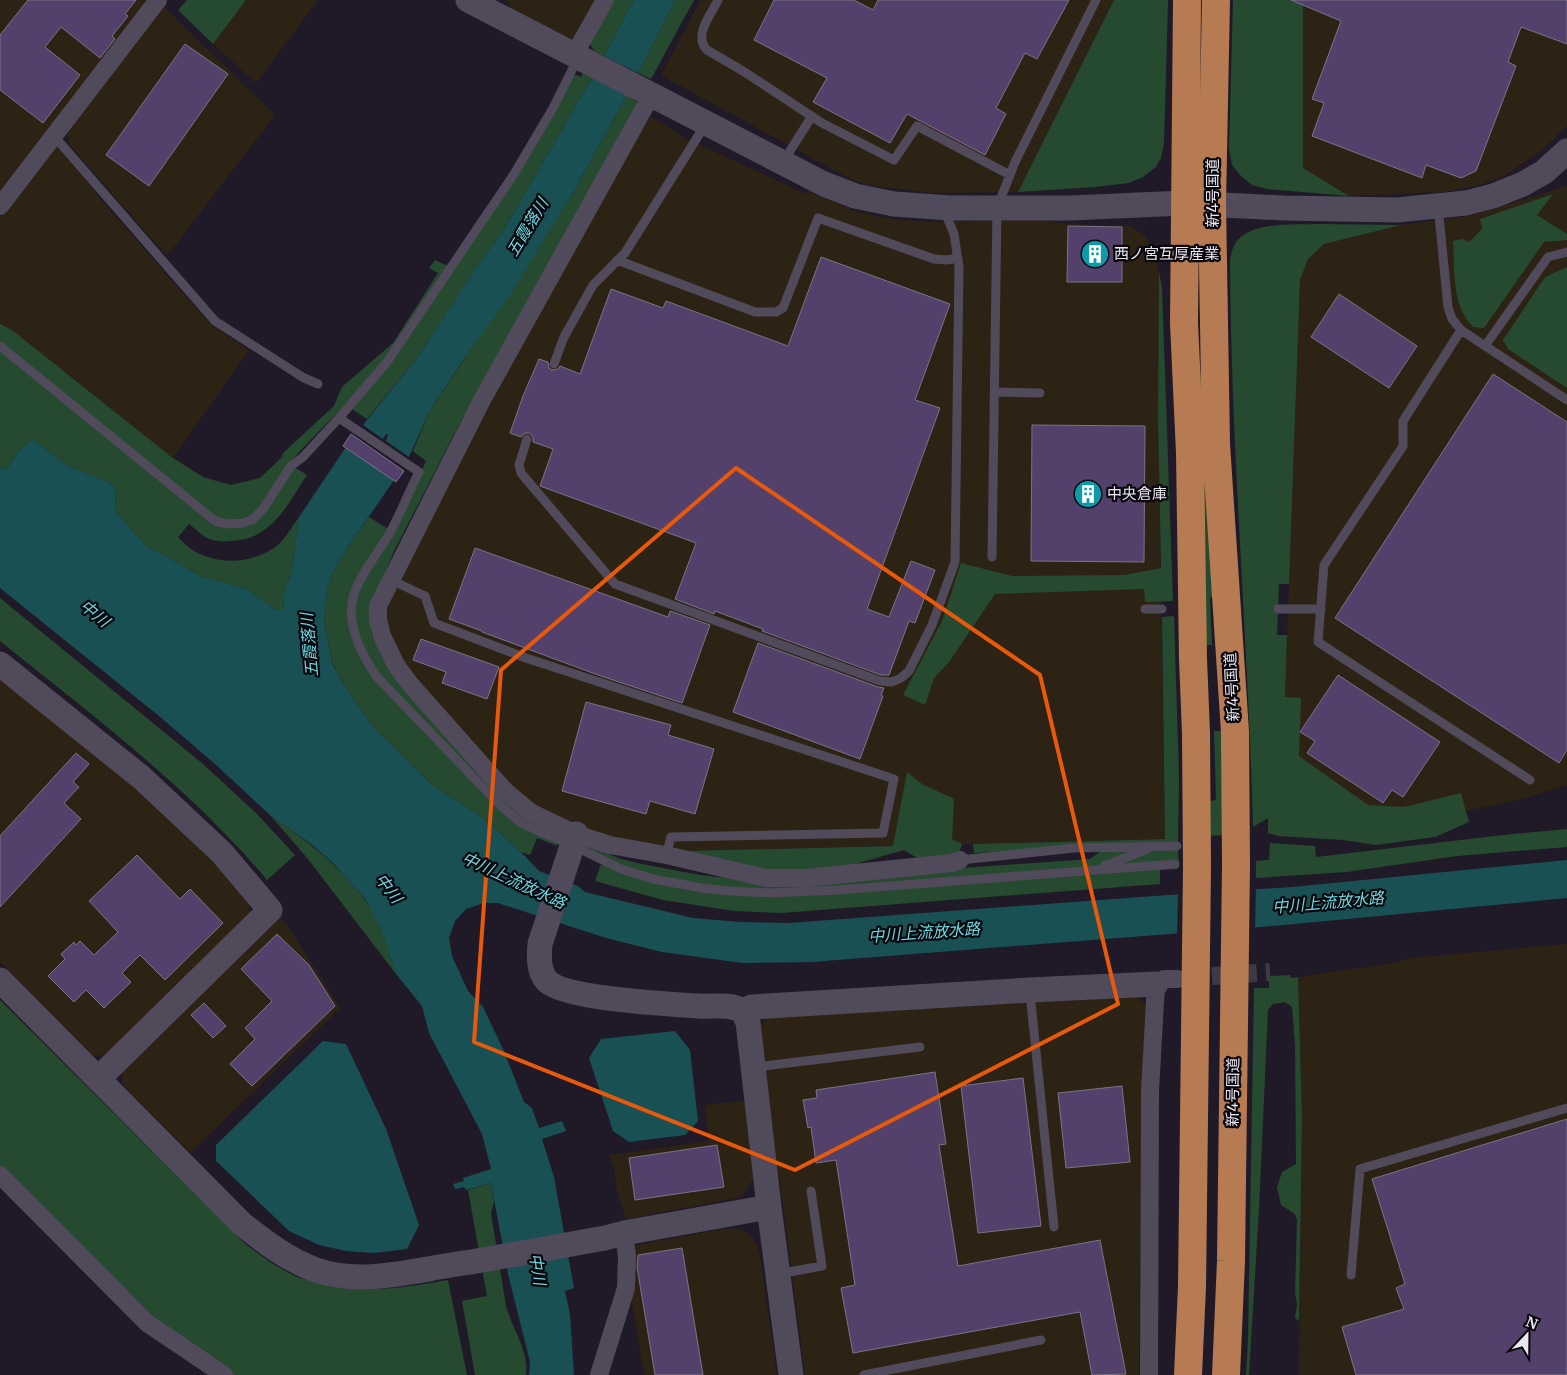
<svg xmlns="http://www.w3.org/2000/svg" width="1567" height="1375" viewBox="0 0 1567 1375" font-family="Merriweather,'Noto Sans JP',serif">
<rect width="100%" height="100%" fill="#201a28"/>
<path fill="#2d2314" d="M0,0H152L0,199Z
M246,0H318L256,83L213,44Z
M506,0H600L577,42L513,10Z
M701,0H1114L1018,192L932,193L869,185L850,179L661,75Z
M1303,0H1567V126L1541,151L1504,176L1477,186L1443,192L1349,196L1303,169Z
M164,7L275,115L167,256L69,144L67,129Z
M651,117L685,138L806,194L808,191L855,211L875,216L897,220L934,222L1041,220L1066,224L1130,226L1144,235L1151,245L1155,254L1159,272L1158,419L1165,839L686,851L611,837L546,813L518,794L412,677L387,632L384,610L429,518L623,158Z
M54,144L69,158L102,201L210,324L249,350L173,458L71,376L0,324V218Z
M1567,186V785L1522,799L1427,819L1280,833L1300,280L1308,259L1324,244L1401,225L1469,216Z
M0,678L133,786L212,859L249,902V914L105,1055L94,1056L0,962Z
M279,917L287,925L340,1008L190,1153L123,1085L122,1072Z
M1567,944V1375H1299L1302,1118L1298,977L1394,963L1411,958Z
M1138,997L1147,1006L1141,1111L1139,1375H805L779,1174L777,1170L761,1025L767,1016Z
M745,1101L753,1179L741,1197L626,1219L617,1191L614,1168L609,1155L709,1141L705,1109L708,1104Z
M723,1229H737L749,1234L757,1244L760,1256L777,1375H644L630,1291L631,1246Z"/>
<path fill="#254a2f" d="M187,0H246L213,44L178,10Z
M611,0H634L604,56L594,51L590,44Z
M675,0H694L651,79L638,73Z
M1114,0H1168L1164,144L1161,158L1156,167L1143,177L1129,183L1095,187L1018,192Z
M1233,0H1303V168L1349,196L1267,189L1252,185L1242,177L1232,165L1229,149Z
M583,73L592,78L502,233L475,269L417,358L367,419L352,409L399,350L573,74L581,77Z
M627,95L639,104L545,275L461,421L394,551L373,602L370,616L372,635L382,656L399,684L496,791L558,835L559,839L557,846L537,838L530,855L521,852L483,818L432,785L374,728L345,687L333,664L324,624L327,590L332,574L342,556L369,517L393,532L426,461L413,451L429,412L547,234L575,189Z
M1553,194L1537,215L1567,234V240L1544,242L1484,328L1473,327C1451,304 1455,270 1453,241L1462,239L1469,242L1482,229L1480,219Z
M1318,224L1401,225L1324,244L1308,259L1300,280L1289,584H1279L1277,635H1287L1285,697L1301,698L1299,756L1368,805L1404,807L1461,793L1469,822L1435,837L1376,845L1343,840L1278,836L1268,833V818L1253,827C1248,638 1231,449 1230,260C1231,254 1233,247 1236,242C1252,221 1295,225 1318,224Z
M435,260L448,266C426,299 405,335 380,367C352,402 317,430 289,464L307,475C287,505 272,540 230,541C222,542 214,541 207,538C201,535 195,528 189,524L178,537C183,542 189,549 196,552C221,566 258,563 280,543C287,536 293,525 299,517L292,570L283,596L284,610H276L247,589L203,577L145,545L116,512L115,487L108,482L68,466L32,439L17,453L6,470L0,467V324L12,330L173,458L203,477L231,485L260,478L281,458L284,452L334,406L342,387L393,343L438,273L429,268Z
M1567,267V388L1508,349L1503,340L1545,277Z
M1159,272L1162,288L1173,601L1145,602L1144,589L995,594L949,662L934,678L925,705L903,695L942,621L961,563L1012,576L1125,575L1161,568L1158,419Z
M1197,374H1204L1219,596L1210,598L1212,645H1201Z
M0,598L203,764L256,813L295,855L267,880C190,788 93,716 0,641Z
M1174,616L1179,777L1178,843L974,853L973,844L1165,839L1162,617Z
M1214,731H1224V835L1208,836L1206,802L1216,800Z
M907,772L922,784L954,799L952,839L962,844L959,853L919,859L904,850L831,871L772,873L686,851L893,846Z
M270,815C314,846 359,879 382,929C388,943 391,959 396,974L308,859Z
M1567,829V847L1457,856L1347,872L1256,878V861L1269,860L1270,843L1315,846L1316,857L1503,835Z
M589,846L621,859L642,864L700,875L755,881L864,875L1090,859L1101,851L1178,848L1179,867L1178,869L1160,870V884L781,913L734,911L663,900L595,881L601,864L586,847Z
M1290,975L1291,978L1298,977L1302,1118L1299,1321L1295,1318L1297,1304L1295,1293L1297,1220L1295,1214L1281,1205L1277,1187L1282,1172L1296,1164L1295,1045L1292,1007L1285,1002L1273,1004L1268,1010L1259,1209L1249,1375H1246L1248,1339L1254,988H1269V976Z
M0,1000L241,1240C256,1253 273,1265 291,1274C297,1278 305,1279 313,1281C358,1295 402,1288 448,1280L467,1375H232L149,1319L0,1168Z
M491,1183L494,1202L491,1213L506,1306C512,1329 529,1350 526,1375H475L462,1301L487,1296L468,1190Z"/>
<path fill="#195054" d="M634,0H675L638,73L604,56Z
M592,78L627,95L575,189L510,295L461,363L429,412L409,457L386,441L388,434H386L383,439L363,425L417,358L475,269L502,233Z
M32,439L68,466L108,482L115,487L116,512L145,545L203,577L247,589L276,610H284L283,596L292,570L299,517L346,447L394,480L342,556L332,574L327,590L324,624L333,665L345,687L374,728L432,785L483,818L521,852L539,871L578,886L585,892L693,918L741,922L789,923L1154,896L1292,887L1567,860V898L1284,925L812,962L742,963L662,952L606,938L498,903H484L466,909L455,921L449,938L452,956L468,991L483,1007L503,1049L524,1102L532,1108L539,1128L562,1121L566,1131L542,1139L554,1177L574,1288L565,1291L570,1314L574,1375H529L530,1362L508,1274L491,1183L466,1190L464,1187L455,1189L453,1184L464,1181L463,1178L491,1169L482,1134L429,1033L422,1006L396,974L382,931L366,900L334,864L311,844L270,815L215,764L159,716L0,588V467L6,470L17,453Z
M675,1031L690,1050L698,1121L685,1135L629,1142L613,1131L589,1058L601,1039Z
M323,1041L346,1044L386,1129L419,1225L407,1249L374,1253L346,1251L319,1245L289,1231L216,1161V1145Z"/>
<path fill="#201a28" d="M1256,887L1255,930L1177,936L1178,892Z"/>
<path fill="#53416b" stroke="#7a7485" d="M28,0H136L125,14L128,16L112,36L115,39L100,58L61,27L45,47L80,75L43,123L0,90V35Z
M774,0H854L873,10L878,0H1069L1037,59L1025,53L996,108L1006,114L985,155L907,114L890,143L813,102L827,78L754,40Z
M1291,0H1567V44L1521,27L1508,62L1516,66L1476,171L1461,178L1426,165L1422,178L1312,136L1324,103L1312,99L1341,21Z
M185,44L228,74L149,186L106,155Z
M1068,226L1122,227V282H1067Z
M821,257L950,304L915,400L940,408L867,609L889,617L911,561L935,570L915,623L909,621L889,675H881L762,631L763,629L715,611L714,614L675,599L696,543L540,486L553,449L533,442V437L529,433H525L521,437L510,433L523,396L539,359L548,362L549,368L552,370L558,369L560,366L580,374L611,289L663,308L666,301L788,346Z
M1339,294L1417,346L1389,388L1311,337Z
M1493,374L1567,422V750L1559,763L1335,618Z
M1032,425L1145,426L1144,562L1031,561Z
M351,434L404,471L396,482L343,446Z
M475,548L668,617L670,611L710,625L682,703L598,675L482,632V631L449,619Z
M421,639L499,667L487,699L442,683L446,672L413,660Z
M758,643L878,687L884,688L881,695L883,696L860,759L733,712Z
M1338,675L1440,742L1403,797L1392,790L1383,803L1307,753L1315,741L1300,732Z
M586,702L671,725L668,735L714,749L695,814L650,801L646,814L562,791Z
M76,753L89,764L73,782L79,787L64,803L81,819L0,907V836Z
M137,855L180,899L190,889L223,923L165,980L140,955L122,973L131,982L104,1008L86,990L74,1002L48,976L65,959L61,954L74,942L76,945L80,941L94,955L118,932L89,901Z
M277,934L309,965L335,1006L252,1086L230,1064L255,1039L245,1028L272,1001L241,969Z
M204,1003L226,1026L213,1038L191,1015Z
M935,1072L946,1144L939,1145L958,1266L1100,1240L1126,1374L1092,1375L1080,1312L853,1353L841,1288L855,1285L836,1160L816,1163L811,1127L808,1128L803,1100L817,1098L816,1090Z
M1023,1078L1041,1226L978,1233L961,1086Z
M1122,1086L1130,1162L1066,1168L1058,1093Z
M1567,1119V1375H1356L1342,1327L1404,1309L1396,1288L1405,1284L1372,1179Z
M717,1145L724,1187L635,1200L629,1158Z
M682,1248L703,1375H655L637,1267L638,1255Z"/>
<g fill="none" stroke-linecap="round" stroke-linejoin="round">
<path stroke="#3e3946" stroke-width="18" stroke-dasharray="18 9" stroke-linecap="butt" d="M1185,978L1270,972"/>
<path stroke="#504a5a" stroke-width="9" d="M718,0C711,15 693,35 707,50L743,71L822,123L894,160L917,126L1010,175
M578,58L553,108L514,174L387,362L339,418L419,472C409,491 401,512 391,531C379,552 362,571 354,594C345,622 361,654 377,677L501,806L520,822L536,830L572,845L621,869L653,879L702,888L730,891L771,893L838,890L1175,864
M54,136L215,321L304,378L318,384
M783,162L812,116
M1438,206L1448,307L1452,319L1461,330L1567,400
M617,260L755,312H776L783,308L818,218L934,259L947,260L958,258
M1461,330L1403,421V446L1324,565L1318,642L1530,780
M0,346L215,521L228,524L243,523L252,520L263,509L291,466L303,457L339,418
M1485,346L1548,257L1567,252
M554,364L564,337L593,285L625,253L705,125
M994,392L1040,393
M527,439L519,465L521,473L615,584L880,681L892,682L901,678L909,671L932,625L955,562L959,267L954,234L944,210
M992,557L997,208L1015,162L1096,0
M391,580L425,596L434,623L526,658L894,779L883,833L671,837L666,855
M1145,609H1162
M1278,609H1321
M960,860L1074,848L1177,846
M1104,866L1148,849
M1030,993L1054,1227
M756,1067L920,1047
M778,1274L822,1266L811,1191
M1351,1275L1360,1169L1567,1108
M864,1375L1041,1340"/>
<path stroke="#504a5a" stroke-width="18" d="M574,55L605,0
M652,94L482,400L378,606V620L382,636L396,665L410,684L505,791L530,812L576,834L610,845L666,855L766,878H806L952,863L960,860
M0,206L158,0
M0,1175L147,1323L224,1375
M599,1375L626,1288L627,1256L624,1233
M1149,1375L1150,1091L1156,984L1164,979H1178"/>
<path stroke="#504a5a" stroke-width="25" d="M468,0L824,184L855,196L894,204L950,208H1071L1184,203L1283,208L1397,210L1466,203L1493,196L1523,184L1544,172L1567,151
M0,664L142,778L222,853L270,910L98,1079
M576,834L540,944C539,956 538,971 547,981C565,999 669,1004 698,1006C713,1007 729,1003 743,1011L748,1022L769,1207
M0,980L242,1224C265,1242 288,1260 316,1270C360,1285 407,1272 451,1265C503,1257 554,1247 605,1238L624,1233L769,1207L791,1375
M743,1011L752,1007L1030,990L1156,984"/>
<path stroke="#b77b54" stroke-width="28" d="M1187,0L1184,323L1190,453L1193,659L1196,733L1197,867L1192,1287L1188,1375
M1216,0L1212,203L1216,444L1235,732L1236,864L1231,1261L1226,1375"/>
</g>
<path fill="none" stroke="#e8590c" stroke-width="4" stroke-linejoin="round" d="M736,468L1040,675L1118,1004L795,1170L474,1042L501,670Z"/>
<defs>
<symbol id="building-disc" viewBox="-11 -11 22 22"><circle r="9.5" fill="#0f9aa8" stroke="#09070c"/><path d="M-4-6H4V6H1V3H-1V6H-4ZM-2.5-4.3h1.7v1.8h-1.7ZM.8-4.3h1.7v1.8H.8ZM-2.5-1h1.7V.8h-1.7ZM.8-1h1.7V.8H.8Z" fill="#fff"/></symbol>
</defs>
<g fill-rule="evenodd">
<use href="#building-disc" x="1079" y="238" width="32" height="32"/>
<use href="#building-disc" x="1072" y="478" width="32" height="32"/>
</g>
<g text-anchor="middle" stroke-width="4.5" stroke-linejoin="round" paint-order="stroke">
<g font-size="15" fill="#e9e6f0" stroke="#09070c">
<text transform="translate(1213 193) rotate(-90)" y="5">新4号国道</text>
<text transform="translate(1232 687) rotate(-93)" y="5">新4号国道</text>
<text transform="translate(1233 1092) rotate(-89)" y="5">新4号国道</text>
</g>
<g font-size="15" fill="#e9e6f0" stroke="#09070c" text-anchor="start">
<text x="1114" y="259">西ノ宮互厚産業</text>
<text x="1107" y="499">中央倉庫</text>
</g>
<g font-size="16" font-style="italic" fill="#6bd8e1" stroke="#09070c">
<text transform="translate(527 227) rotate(-59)" y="6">五霞落川</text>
<text transform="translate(95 613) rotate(39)" y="6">中川</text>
<text transform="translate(309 645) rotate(-95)" y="6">五霞落川</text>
<text transform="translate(514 880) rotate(25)" y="6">中川上流放水路</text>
<text transform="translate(389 888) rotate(52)" y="6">中川</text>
<text transform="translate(1328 902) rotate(-5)" y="6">中川上流放水路</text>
<text transform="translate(924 932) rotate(-4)" y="6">中川上流放水路</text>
<text transform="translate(538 1269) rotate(81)" y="6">中川</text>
</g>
</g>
<g transform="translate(1527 1335) rotate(22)" stroke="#09070c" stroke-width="4" paint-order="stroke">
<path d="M0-4L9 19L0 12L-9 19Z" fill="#e9e6f0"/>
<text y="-8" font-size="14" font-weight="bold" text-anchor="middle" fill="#e9e6f0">N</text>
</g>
</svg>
